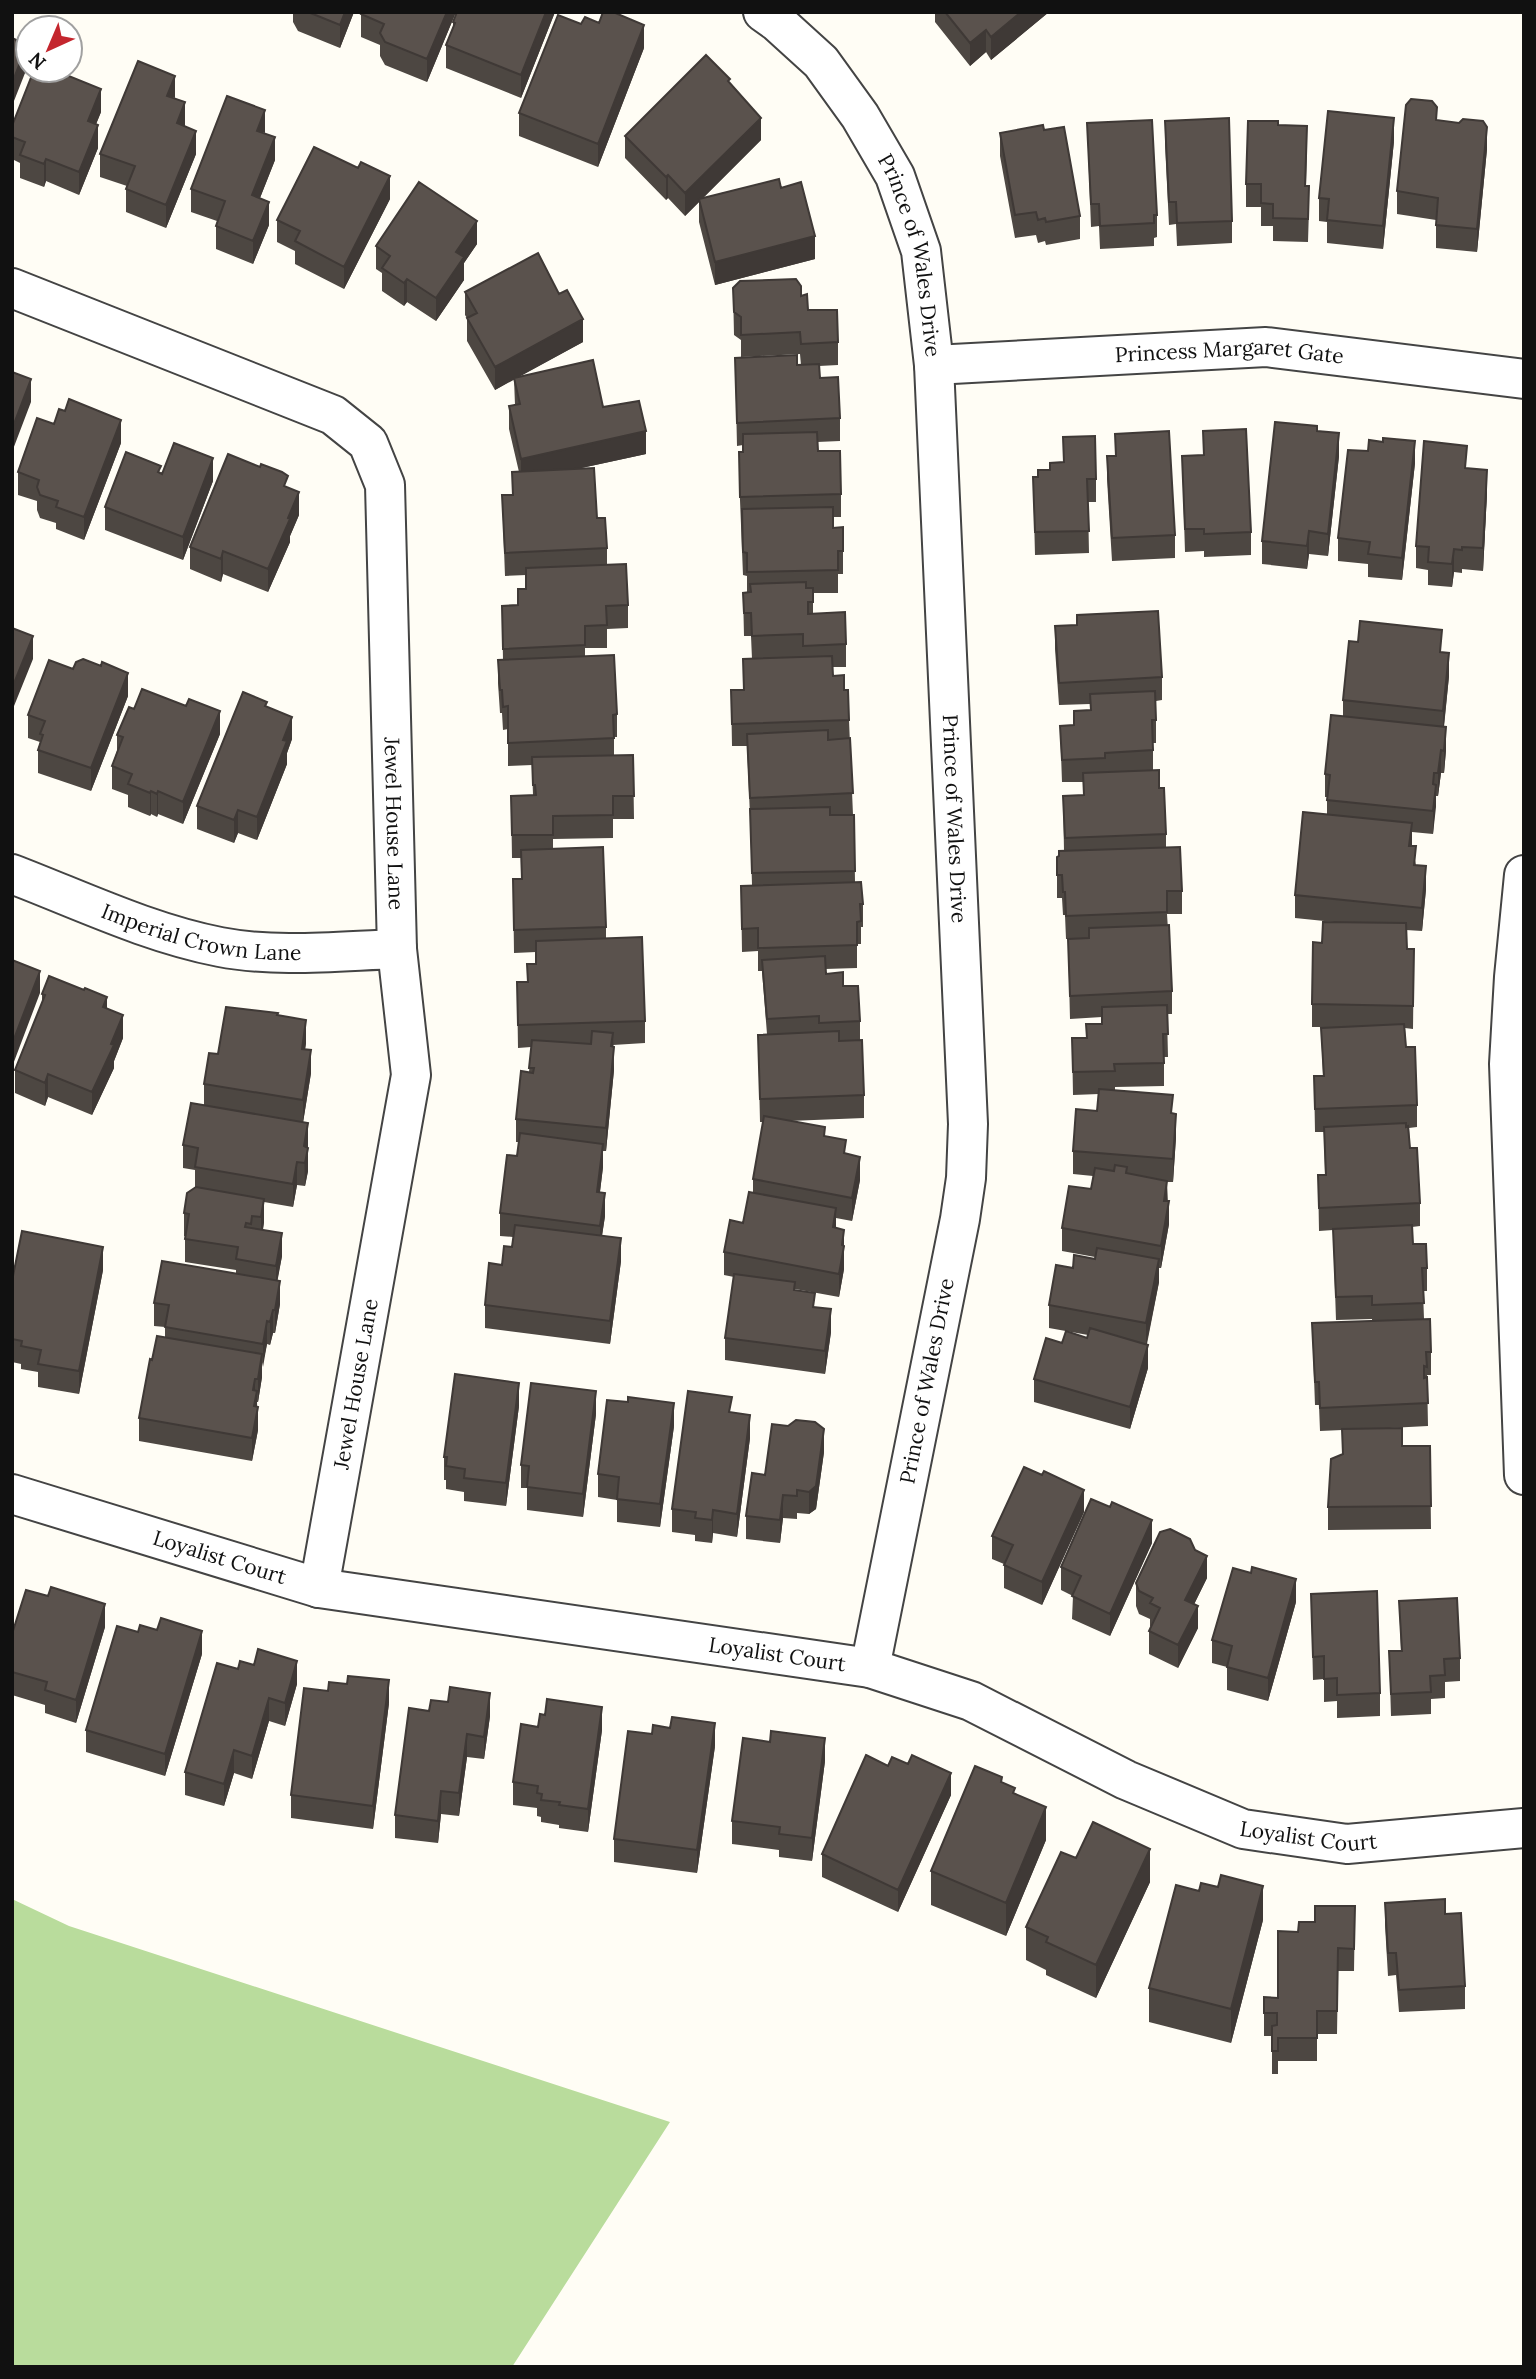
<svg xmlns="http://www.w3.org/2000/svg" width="1536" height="2379" viewBox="0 0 1536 2379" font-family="Lora,serif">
<rect width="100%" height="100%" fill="#fffdf5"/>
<path fill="#b9dc9c" d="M12,1899L69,1926L670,2122L512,2367H12Z"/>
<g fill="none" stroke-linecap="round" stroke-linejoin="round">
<defs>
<g id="minor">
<path id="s1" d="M763,12L777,22L821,62L860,116L895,176L921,251L934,365L968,1124L966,1178L960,1219L870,1668"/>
<path id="s2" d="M12,288L333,415L368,443L385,485L397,949L411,1075L319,1588"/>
<path id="s3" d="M934,365L1266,347L1524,379"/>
<path id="s4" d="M12,874C80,900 148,933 220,947C277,958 339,951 397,949"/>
<path d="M1524,875L1514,977L1509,1064L1524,1475"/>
<path id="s5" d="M12,1494L319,1588L870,1668L971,1701L1126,1780L1243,1829L1347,1844L1524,1828"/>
</g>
</defs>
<use href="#minor" stroke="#444" stroke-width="42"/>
<use href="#minor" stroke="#fff" stroke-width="38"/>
</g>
<path fill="#4d4742" d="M293,12H354L340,48L298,31L293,22Z
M456,12L427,82L385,65L380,56V45L361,37V14Z
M457,12H555L521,98L446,68V45L453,28V22Z
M935,12H1049L991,60L986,52L970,66L935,22Z
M644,48L598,167L519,136V113Z
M730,84L761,140L703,198L781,188L815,259L715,285L699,222V202L685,216L668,198L666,200L625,158V136Z
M175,99L185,125V126L196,154L166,228L126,212V189L127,186L100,177V154Z
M101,112L96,124L98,148L79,195L46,181L44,187L20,178V163L12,159V126Z
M1437,120L1487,149L1477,252L1436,248V220L1397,214V191Z
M1165,121L1232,221V243L1177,246L1176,224L1169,225L1165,144Z
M1087,123L1157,215V237L1154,238V246L1100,249L1099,226L1091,227Z
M1278,125L1307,149L1306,186L1309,209L1308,242L1273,241V226H1261V207H1246V184Z
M1044,130L1080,216V239L1046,245L1045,241L1038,243L1036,235L1015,238L1000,156V133Z
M265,134L275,160L260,198L269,225L253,264L216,249V226L217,221L191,212V189Z
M1394,141L1383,249L1327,243V222L1319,221V198Z
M390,199L344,289L295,264V251L277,242V220Z
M477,244L464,263V280L436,321L407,302L404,306L382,291V273L376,269V246Z
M733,288L801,296L808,310L838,342V365L819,366L820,378L840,418V441L817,442L818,451L841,494V517H833V528L843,527V574H838V593H813V613L846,644V667H833V676L844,690L849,720L853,815H854L855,882L863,904V927H861V944H857V968L825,969L826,974L843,986L860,1021V1040L864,1095V1118L789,1121L825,1136L846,1154L860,1180L852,1221L836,1218V1228L844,1230V1269L839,1297L795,1289V1291L815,1307L831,1332L825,1374L725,1360V1338L734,1277L724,1275V1252L743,1223L753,1193V1179L763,1122H760L758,1035L767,1034L762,971H758V951L742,952L741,886L752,885L750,816L747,746H732L731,690H743V659H752L751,636H744L743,593L747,592V576L743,575L739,475V452H743V445L737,446L735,358L801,365L800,354L741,357V340L734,335Z
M465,292L583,342L518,377L603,407L646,454L577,469L597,518L607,548V564L628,605V628L607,629V648H585V656L617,714V737H614V756L633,755L634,819H613V838L553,839V849L606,927V938L645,1021V1043L613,1045L614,1070L606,1151H603V1167L600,1192L605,1216L602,1236L621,1261L610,1344L485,1328V1305L502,1265L512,1247L513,1237L500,1236V1213L517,1156L519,1142H516V1119L529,1072L531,1047L518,1048L517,982H527V964H536V952L514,953L513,879H521V858H512L511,796L533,795L532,765L508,766V729L503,730L502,713H500L498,683V660H503L502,606L518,605L526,589V575L505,576L502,495H512V472H519L509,429V406L515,405L514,379L495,390L467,341V318L465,315Z
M1203,431L1251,532V555L1204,557V551L1185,552L1182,456L1203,455Z
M1317,431L1339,456L1328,556L1309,554L1307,569L1262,564V541Z
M1115,434L1175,535V558L1112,561L1107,479V456H1115Z
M1063,437L1096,479V502H1088L1089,553L1035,555L1033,477H1038L1063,463Z
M121,443L84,540L56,529V523L40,518L37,510V501L18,495V472Z
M1368,451L1415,463L1402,580L1368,577V564L1338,561V538Z
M1467,468L1487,493L1483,571L1462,569V573L1454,572L1452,587L1428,585V570L1416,568V546Z
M161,474L213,481L183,560L105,530V507Z
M288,487L299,515L290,536V542L268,592L223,574L221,582L190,569V547Z
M1055,626L1162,677V700L1156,701V743H1153V770L1159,788L1166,834V848L1182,891V914H1167L1172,991V1014H1167L1168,1057H1164V1086L1115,1087V1090L1173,1114L1176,1137L1173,1182H1167L1169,1224L1161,1268H1159V1282L1147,1344L1148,1368L1130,1429L1034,1402V1379L1062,1343L1087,1338L1088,1335L1049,1328V1305L1073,1268L1095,1259V1257L1062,1251V1228L1091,1189L1093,1176L1073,1174V1151L1097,1111L1099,1094L1073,1095L1072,1038H1086L1102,1024V1017L1070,1019L1068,939L1089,938L1066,939L1065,915H1063L1062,898H1057V857L1059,856L1064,851L1063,796L1083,795V782H1062L1060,726L1074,725L1090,710V704L1059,705L1055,649Z
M1442,652L1449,676L1444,727L1446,750L1444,773H1441L1438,796H1436L1433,834L1412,832V846L1416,865L1426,889L1422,931L1406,930L1407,949H1414L1413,1029L1405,1028L1406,1047L1417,1105V1127L1409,1128L1410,1148L1420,1203V1226L1412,1227L1413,1244L1427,1268V1291H1423L1424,1319L1431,1352V1375H1427L1428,1426L1370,1429L1402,1446H1430L1431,1529L1328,1530V1507L1342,1454V1430L1320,1431L1319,1405H1315L1312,1323L1372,1321V1319L1336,1320L1333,1230L1319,1231L1318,1175H1325L1324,1132H1315L1314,1076H1323L1321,1028L1341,1027H1312V1004L1322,943L1334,922L1295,918V895L1327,815V797H1325V774L1343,716V700Z
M73,669L128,696L91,791L38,773V750L40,742L28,738V715Z
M267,707L292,739L287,753V764L257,840L238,833L234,843L197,829V806Z
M134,709L220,734L183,824L158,814L157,817L151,814L150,816L128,807V795L112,789V766L117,751V735Z
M42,994L107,1009L123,1038L114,1061V1068L92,1115L48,1097L45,1106L15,1093V1070L42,1003Z
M278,1015L306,1043L305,1049L311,1073L303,1122L308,1123V1171L305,1186L297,1185L293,1207L264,1202V1222L263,1230L282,1256L277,1281L280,1304L275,1333H273L270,1345L267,1344L262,1367V1377L258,1402H257L258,1430L252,1461L139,1441V1418L152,1360L165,1338V1327L154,1326V1303L236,1274V1270L185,1262V1236H184V1213L195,1188V1170L183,1168V1145L204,1105V1084L218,1054Z
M103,1270L79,1394L38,1387V1372L21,1369V1364L12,1362V1281Z
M519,1406L506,1506L464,1501V1492L446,1489V1480H444V1457Z
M732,1412L750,1438L737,1537L713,1533L712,1543L695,1541V1535L672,1532V1509Z
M596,1414L583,1517L527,1510V1488H521V1465Z
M674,1426L660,1527L617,1522V1500L598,1497V1474Z
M824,1452L816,1509L809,1514L797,1513V1519L783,1518L780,1543L746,1539V1516L765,1475Z
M1084,1512L1042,1605L1004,1588V1564L992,1559V1536Z
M1152,1543L1110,1636L1072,1619L1073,1596L1061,1590V1567Z
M1207,1578L1194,1604L1198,1628L1178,1668L1149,1654V1631L1151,1627L1150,1626V1619L1139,1614L1136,1606V1583Z
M1311,1594L1380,1693V1716L1337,1718V1701L1324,1702V1679L1313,1680Z
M1399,1601L1460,1658V1681L1445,1682V1698L1431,1699V1714L1391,1716L1389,1651H1401Z
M1296,1602L1268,1701L1227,1690V1667L1212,1663V1640Z
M105,1627L76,1723L45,1713V1705L12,1695V1634Z
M202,1654L165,1776L86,1752V1730Z
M217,1663L297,1684L285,1726L269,1721L252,1779L234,1773L224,1806L185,1795V1772Z
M389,1703L373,1829L291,1818V1795Z
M429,1711L490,1716L484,1759L467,1757L459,1816L441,1814L438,1843L395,1838V1815Z
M538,1727L602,1730L588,1832L559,1828V1825L541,1822V1817L537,1816V1808L513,1805V1782Z
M715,1746L697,1873L614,1862V1839Z
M825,1761L812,1861L779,1857V1850L732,1844V1821Z
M888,1766L951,1795L898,1912L822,1877V1854Z
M1002,1782L1015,1794L1046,1840L1006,1936L931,1905V1871Z
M1076,1858L1150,1882L1096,1998L1046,1975V1970L1026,1960V1927Z
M1385,1903L1445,1914L1465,1986V2009L1399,2012L1396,1975L1388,1976L1385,1925Z
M1355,1906L1354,1971H1338L1337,2034H1317V2061H1278V2074H1272V2036H1264V1997L1278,1998L1298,1932L1315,1922Z
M1263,1920L1231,2043L1149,2022V1988Z"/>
<path fill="#3f3936" d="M345,12H354L340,48V25Z
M447,12H456L427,82V59Z
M546,12H555L521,98V75Z
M1021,12H1049L991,60V37Z
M644,25V48L598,167V144Z
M986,30V52L970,66V43Z
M27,45V68L12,106V83Z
M175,76V98L167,96Z
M101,89V112L88,144V121Z
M185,102V125L177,146V123Z
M265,110V133L257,131Z
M761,118V140L685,216V193Z
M1394,118V141L1383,249V226Z
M98,125V148L79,195V172Z
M1487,127V149L1477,252V229Z
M196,131V154L166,228V205Z
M275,137V160L252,218V195Z
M46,159V181L44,187V164Z
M668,175V198L666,200V177Z
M390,176V199L344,289V267Z
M269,202V225L253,264V241Z
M477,221V244L464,263V280L436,321V298L456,252Z
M815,236V259L715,285V262Z
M407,279V302L404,306V283Z
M583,319V342L495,390V367Z
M31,379V402L12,452V429Z
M121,420V443L84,540V517Z
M646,431V454L521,481V459Z
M1339,433V456L1328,556V534Z
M1415,441V463L1402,580V558Z
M213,458V481L183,560V537Z
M1487,470V493L1483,571V548Z
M299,492V515L290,536V542L268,592V569Z
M1309,531V554L1307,569V546Z
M1454,549V572L1452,587V564Z
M223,551V574L221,582V559Z
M33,636V659L12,711V688Z
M1449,653V676L1443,734V711Z
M128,673V696L91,791V768Z
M220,711V734L183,824V802Z
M292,717V739L287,753V764L257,840V817L283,740Z
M1446,727V750L1444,773V751Z
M1441,750V773L1438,796V773Z
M1436,785V807L1433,834V811Z
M151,791V814L150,816V793Z
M158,791V814L157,817V794Z
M238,810V833L234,843V820Z
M1412,823V846H1409Z
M1426,866V889L1422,931V908Z
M40,971V993L12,1067V1044Z
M107,997V1020L103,1007Z
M123,1015V1038L114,1061V1068L92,1115V1092Z
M306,1020V1043L302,1071V1049Z
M613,1033L614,1070L606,1151V1128Z
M311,1050V1073L303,1123V1100Z
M48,1074V1097L45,1106V1083Z
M1176,1114V1137L1173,1182V1159Z
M308,1123V1171L305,1186L304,1146Z
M603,1144V1167L597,1215V1192Z
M860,1157V1180L852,1221V1198Z
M297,1162V1185L293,1207V1184Z
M1167,1181V1204L1164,1201Z
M605,1193V1216L600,1248V1226Z
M264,1199V1222L261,1240V1217Z
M1169,1201V1224L1161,1268V1246Z
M836,1208V1231L833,1227Z
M844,1230V1269L839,1297V1274Z
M282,1233V1256L276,1289V1266Z
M621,1238V1261L610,1344V1321Z
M103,1247V1270L79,1394V1371Z
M1159,1259V1282L1146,1346V1323Z
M280,1281V1304L275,1333V1310Z
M831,1309V1332L825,1374V1351Z
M273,1310V1333L270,1345V1322Z
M267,1321V1344L263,1367V1344Z
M1148,1345V1368L1130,1429V1407Z
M262,1354V1377L258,1402V1379Z
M255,1379V1400L257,1391V1414L254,1429L253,1390Z
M519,1383V1406L506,1506V1483Z
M596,1391V1414L583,1517V1494Z
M674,1403V1426L660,1527V1504Z
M258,1407V1430L252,1461V1438Z
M750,1415V1438L737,1537V1514Z
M824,1429V1452L816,1509L809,1514V1492Z
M1084,1490V1512L1042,1605V1582Z
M783,1495V1518L780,1543V1520Z
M713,1510V1533L712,1543V1520Z
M1152,1520V1543L1110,1636V1614Z
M1207,1556V1578L1185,1623V1600Z
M1296,1579V1602L1268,1701V1678Z
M105,1604V1627L76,1723V1700Z
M1198,1606V1628L1178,1668V1645Z
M202,1631V1654L165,1776V1754Z
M297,1661V1684L285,1726V1703Z
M389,1680V1703L373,1829V1806Z
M490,1693V1716L484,1759V1737Z
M269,1698V1721L252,1779V1756Z
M602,1707V1730L588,1832V1809Z
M715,1723V1746L697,1873V1850Z
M467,1734V1757L459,1816V1793Z
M825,1738V1761L812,1861V1838Z
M234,1750V1773L224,1806V1784Z
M951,1773V1795L898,1912V1890Z
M441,1791V1814L438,1843V1821Z
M1046,1807V1840L1006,1936V1903Z
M1150,1849V1882L1096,1998V1965Z
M1263,1886V1920L1231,2043V2009Z"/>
<path fill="#5a524d" stroke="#3f3936" stroke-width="2" d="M308,12H345L340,25Z
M362,12H447L427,59L385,42L380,33L384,24L361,14Z
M457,12H546L521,75L446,45L455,23L453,22Z
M603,12H613L644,25L598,144L519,113L558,15L581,24L585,17L599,23Z
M945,12H1021L991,37L986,30L970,43Z
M12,38L27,45L12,83Z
M706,55L730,79L728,81L761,118L685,193L668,175L666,177L625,136Z
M138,61L175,76L167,96L185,102L177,123L196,131L166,205L126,189L135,166L100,154Z
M34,70H54L101,89L88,121L98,125L79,172L46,159L44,164L20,155L25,142L12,137V126Z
M227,96L265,110L257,131L275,137L252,195L269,202L253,241L216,226L225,201L191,189Z
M1411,99L1432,101L1437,107L1436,120L1459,123L1463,119L1483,121L1487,127L1477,229L1436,225L1438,198L1397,191L1406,105Z
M1328,111L1394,118L1383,226L1327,220L1329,199L1319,198Z
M1229,118L1232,221L1177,223L1176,202H1169L1165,121Z
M1152,120L1157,215H1154V223L1100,226L1099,204H1091L1087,123Z
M1248,121H1278V125L1307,126L1305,186H1309L1308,219L1273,218V204L1261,203V184H1246Z
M1043,125L1044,130L1064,127L1080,216L1046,222L1045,218L1038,220L1036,212L1015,215L1000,133Z
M314,147L358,168L361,162L390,176L344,267L295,241L300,231L277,220Z
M779,179L781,188L801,182L815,236L715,262L699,199Z
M419,182L477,221L456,252L464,257L436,298L407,279L404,283L382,268L390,256L376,246Z
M538,253L559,294L567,290L583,319L495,367L467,318L477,313L465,292Z
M796,279L801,286V296L807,294L808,310H837L838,342L801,344L800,332L741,335V317L734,312L733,288L740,281Z
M797,355V365L819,364L820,378L838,377L840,418L737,423L735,358Z
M593,360L603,407L639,401L646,431L521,459L509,406L520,404L514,378Z
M12,372L31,379L12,429Z
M69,399L121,420L84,517L56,507L58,501L40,495L37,487L39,480L18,472L37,418L54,424L59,409L65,411Z
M1275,422L1317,426V431L1339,433L1328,534L1309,531L1307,546L1262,541Z
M1246,429L1251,532L1204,534V529H1185L1182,456L1204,455L1203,431Z
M1169,431L1175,535L1112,538L1107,456H1116L1115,434Z
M817,432L818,451H840L841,494L740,497L739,452H743V434Z
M1095,436L1096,479H1087L1089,531L1035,532L1033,477H1038V470H1050V463L1064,462L1063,437Z
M1383,438L1415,441L1402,558L1368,554L1370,542L1338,538L1348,450L1368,451L1369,440L1383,442Z
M1424,441L1467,446L1465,468L1487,470L1483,548L1462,547V550L1454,549L1452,564L1428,562L1429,547L1416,546Z
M174,443L213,458L183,537L105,507L126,452L161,466L158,472L162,474Z
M228,454L260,467L261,464L282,472L288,476L284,486L299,492L288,518L290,519L268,569L223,551L221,559L190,547Z
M594,468L597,518H605L607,548L505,553L502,495H513L512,472Z
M833,507V528L843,527V551H838V570L747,572V553L743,552L742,509Z
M626,564L628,605L606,606L607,625L585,626V645L503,649L502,606L518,605V589H526V568Z
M806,582V588H813V602H808V614L845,612L846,644L803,646V634L752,636L751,613H744L743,593L751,592L750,584Z
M1158,611L1162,677L1059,683L1055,626L1077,625V615Z
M1360,621L1442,630L1440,652L1449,653L1443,711L1343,700L1349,641L1358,642Z
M12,628L33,636L12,688Z
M614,655L617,714L613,715L614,738L508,743V706L503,707L502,690H500L498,660Z
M832,656L833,676L844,675V690H848L849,720L732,724L731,690H744L743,659Z
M83,659L101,666L102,662L128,673L91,768L38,750L43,735L40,734L45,721L28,715L49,660L73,669L76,662Z
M142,689L186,706L189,699L220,711L183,802L158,791L157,794L151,791L150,793L128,784L132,774L112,766L123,737L117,735L129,707L134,709Z
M1155,691L1156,720H1152L1153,750L1105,753V758L1062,760L1060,726L1074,725V711L1091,710L1090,694Z
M243,692L267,702L265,706L292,717L283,740L287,741L257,817L238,810L234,820L197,806Z
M1331,715L1446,727L1444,751L1441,750L1438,773H1434L1433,784L1436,785L1433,811L1327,800L1330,775L1325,774Z
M828,730V740L850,738L853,793L750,798L747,734Z
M633,755L634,796H613V815L553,816V835H512L511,796L536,795L535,785H533L532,757Z
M1159,770V788H1164L1166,834L1065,838L1063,796L1084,795L1083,773Z
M830,807V815H854L855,871L752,873L750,809Z
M1303,812L1412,823L1409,846H1416L1414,865L1426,866L1422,908L1295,895Z
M603,847L606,927L514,930L513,879H522L521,850Z
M1180,847L1182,891H1167V912L1066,916L1065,892H1063L1062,875H1057V857L1059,856V851Z
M861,882L863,904H860L861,921L857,922V945L758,948V928L742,929L741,886Z
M1323,922L1406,923L1407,949H1414L1413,1006L1312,1004L1313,942L1322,943Z
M1169,925L1172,991L1070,996L1068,939L1089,938V928Z
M642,937L645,1021L518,1025L517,982H528L527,964H536V941Z
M825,956L826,974L843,972V986H858L860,1021L819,1023V1016L767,1019L762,960Z
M12,960L40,971L12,1044Z
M49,976L84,990L85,988L107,997L103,1007L123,1015L111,1044L114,1045L92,1092L48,1074L45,1083L15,1070L45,995L42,994Z
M1167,1005L1168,1034H1163L1164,1063L1114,1064L1115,1071L1073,1072L1072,1038H1087L1086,1024H1102V1007Z
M226,1007L278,1013L277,1015L306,1020L302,1049L311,1050L303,1100L204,1084L209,1053L218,1054Z
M1404,1024L1406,1047H1415L1417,1105L1315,1109L1314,1076H1324L1321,1028Z
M592,1031L613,1033L611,1046L614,1047L606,1128L516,1119L521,1071L533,1073L534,1068H529L532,1040L591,1044Z
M839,1031V1041L862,1040L864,1095L760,1099L758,1035Z
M1099,1089L1173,1095L1171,1113L1176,1114L1173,1159L1073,1151L1076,1109L1097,1111Z
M191,1103L308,1123L304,1146L308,1148L305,1163L297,1162L293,1184L195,1167L198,1148L183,1145Z
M764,1116L825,1127L824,1136L846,1140L844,1153L860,1157L852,1198L753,1179Z
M1406,1123V1127L1408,1126L1410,1148H1417L1420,1203L1319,1208L1318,1175H1326L1324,1127Z
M520,1133L603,1144L597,1192L605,1193L600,1226L500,1213L507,1155L517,1156Z
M1115,1165L1127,1167L1126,1173L1167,1181L1164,1201H1169L1161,1246L1062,1228L1069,1186L1091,1189L1095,1168L1114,1171Z
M196,1187L264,1199L261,1217L252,1216L251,1224L246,1223L245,1227L282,1233L276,1266L236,1259L238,1247L185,1239L189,1214L184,1213L187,1193Z
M749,1192L836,1208L833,1227L844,1230L842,1245L844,1246L839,1274L724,1252L730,1220L743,1223Z
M515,1225L621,1238L610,1321L485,1305L489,1263L502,1265L504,1246L512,1247Z
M1412,1225L1413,1244H1426L1427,1268H1422L1424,1303L1372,1305V1296L1336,1297L1333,1229Z
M22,1231L103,1247L79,1371L38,1364L41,1350L21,1346L22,1341L12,1339V1281Z
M1097,1248L1159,1259L1146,1323L1049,1305L1056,1265L1073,1268L1074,1255L1095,1259Z
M162,1261L280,1281L275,1310H273L270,1322L267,1321L263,1344L165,1327L169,1305L154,1303Z
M734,1274L795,1282L794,1290L815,1293L813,1307L831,1309L825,1351L725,1338Z
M1430,1319L1431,1352H1426L1427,1367L1424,1366V1378L1427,1377L1428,1403L1320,1408L1319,1382H1315L1312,1323Z
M1090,1328L1148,1345L1130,1407L1034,1379L1046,1338L1062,1343L1066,1331L1087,1338Z
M157,1336L262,1354L258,1379H255L253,1390L257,1391L254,1406L258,1407L252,1438L139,1418L150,1359L152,1360Z
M455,1374L519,1383L506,1483L464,1478L465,1469L446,1466L447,1457H444Z
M531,1383L596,1391L583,1494L527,1487L529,1466L521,1465Z
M688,1391L732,1397L729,1412L750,1415L737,1514L713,1510L712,1520L695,1518L696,1512L672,1509Z
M628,1397L674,1403L660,1504L617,1499L619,1477L598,1474L607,1400L628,1402Z
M796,1420L815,1422L824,1429L816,1486L809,1492L797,1490V1496L783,1495L780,1520L746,1516L752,1473L765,1475L772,1424L788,1426Z
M1402,1428V1446H1430L1431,1506L1328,1507L1331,1459L1343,1454L1342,1429Z
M1024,1467L1042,1475L1044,1471L1084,1490L1042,1582L1004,1565L1013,1545L992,1536Z
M1091,1499L1110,1507L1112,1502L1152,1520L1110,1614L1072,1596L1081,1576L1061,1567Z
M1170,1529L1190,1539L1195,1550L1207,1556L1185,1600L1198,1606L1178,1645L1149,1631L1160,1608L1150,1603L1153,1598L1139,1591L1136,1583L1160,1532Z
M1252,1567L1296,1579L1268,1678L1227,1667L1232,1646L1212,1640L1233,1568L1251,1573Z
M51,1587L105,1604L76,1700L45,1690L47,1682L12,1672V1634L26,1590L48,1596Z
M1377,1591L1380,1693L1337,1695V1678L1324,1679V1656L1313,1657L1311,1594Z
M1457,1598L1460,1658L1444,1659L1445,1675L1430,1676L1431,1692L1391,1694L1389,1651H1402L1399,1601Z
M161,1618L202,1631L165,1754L86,1730L117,1626L138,1632L140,1625L157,1630Z
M258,1649L297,1661L285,1703L269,1698L252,1756L234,1750L224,1784L185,1772L217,1663L238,1669L240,1661L254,1665Z
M348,1676L389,1680L373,1806L291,1795L304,1688L328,1691L329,1682L347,1684Z
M450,1687L490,1693L484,1737L467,1734L459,1793L441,1791L438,1821L395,1815L409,1708L429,1711L431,1700L448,1702Z
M547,1699L602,1707L588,1809L559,1805L560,1802L541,1800L542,1794L537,1793L538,1786L513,1782L521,1724L538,1727L540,1714L545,1715Z
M672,1717L715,1723L697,1850L614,1839L628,1731L652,1734L653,1725L670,1728Z
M771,1731L825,1738L812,1838L779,1834L780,1827L732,1821L743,1738L770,1742Z
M866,1755L888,1766L892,1757L908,1764L912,1755L951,1773L898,1890L822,1854Z
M975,1766L1002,1777L1001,1782L1015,1788L1013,1793L1046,1807L1006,1903L931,1871Z
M1093,1822L1150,1849L1096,1965L1046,1942L1048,1937L1026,1927L1061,1852L1076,1858Z
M1221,1875L1263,1886L1231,2009L1149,1988L1176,1885L1199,1891L1201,1883L1218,1887Z
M1445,1899V1914L1461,1913L1465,1986L1399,1990L1396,1953H1388L1385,1903Z
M1315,1906H1355L1354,1949L1338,1948L1337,2011H1317V2038H1278V2051H1272V2026L1277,2025V2013H1264V1997L1278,1998V1931L1298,1932L1299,1922H1315Z"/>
<g text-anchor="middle" stroke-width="7" stroke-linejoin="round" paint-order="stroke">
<g font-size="21" fill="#111" stroke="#fff">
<text dy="7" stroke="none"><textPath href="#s1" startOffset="294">Prince of Wales Drive</textPath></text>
<text dy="7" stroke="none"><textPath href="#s3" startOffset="296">Princess Margaret Gate</textPath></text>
<text dy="7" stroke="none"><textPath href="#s1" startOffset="861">Prince of Wales Drive</textPath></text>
<text dy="7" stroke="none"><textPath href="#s2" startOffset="774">Jewel House Lane</textPath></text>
<text dy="7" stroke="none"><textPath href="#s4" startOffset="200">Imperial Crown Lane</textPath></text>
<text transform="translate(927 1381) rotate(-79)" y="7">Prince of Wales Drive</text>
<text transform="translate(356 1384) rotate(-80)" y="7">Jewel House Lane</text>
<text dy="7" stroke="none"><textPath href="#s5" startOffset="217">Loyalist Court</textPath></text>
<text dy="7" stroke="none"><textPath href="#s5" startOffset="784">Loyalist Court</textPath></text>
<text dy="7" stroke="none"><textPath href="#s5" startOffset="1351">Loyalist Court</textPath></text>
</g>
</g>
<rect width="1536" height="2379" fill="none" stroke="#111111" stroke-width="28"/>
<g transform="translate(49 49) rotate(224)"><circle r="33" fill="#ffffff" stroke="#a0a0a0" stroke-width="2"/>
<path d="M0-5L12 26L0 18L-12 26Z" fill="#c4262e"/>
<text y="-10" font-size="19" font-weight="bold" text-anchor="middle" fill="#111111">N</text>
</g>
</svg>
